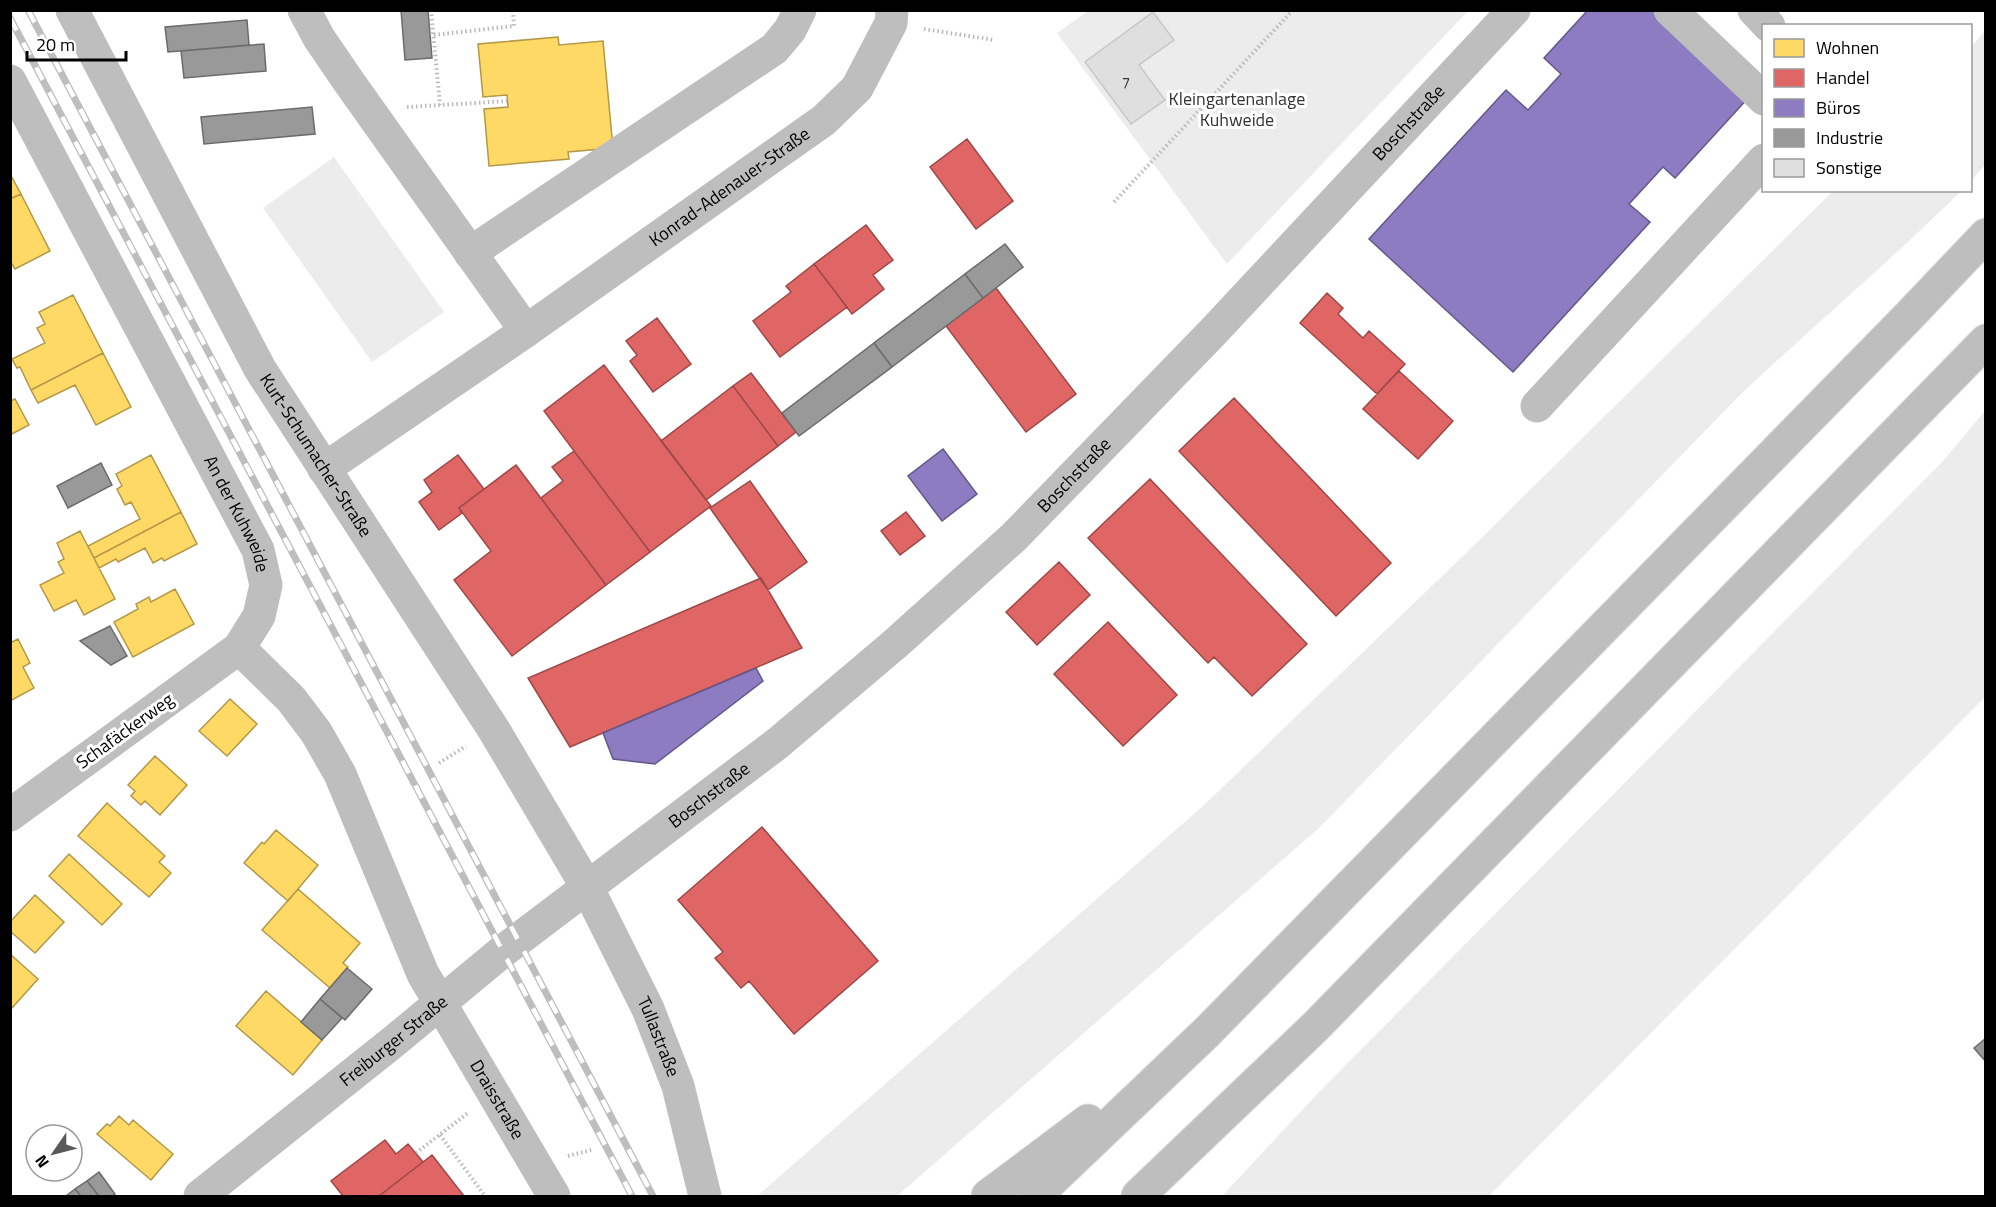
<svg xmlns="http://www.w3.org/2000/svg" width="1996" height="1207" viewBox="0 0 1996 1207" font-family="'Titillium Web',sans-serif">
<rect width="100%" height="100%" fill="#fff"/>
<path fill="#ececec" d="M1088,11H1468L1227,264L1057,33Z
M1985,31V165L1971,181V47Z
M334,157L444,312L372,362L263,208Z
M1834,190L1961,191C1889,263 1810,328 1736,399L1319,828L897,1196H757L1203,806L1465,554Z
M1985,411V697L1489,1196H1222L1320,1091L1942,462Z"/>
<path fill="#ffd966" stroke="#b29847" stroke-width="1.5" d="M558,37L559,45L603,41L613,148L568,152L569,159L489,166L484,109L508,107L507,95L483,97L478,44Z
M10,174L21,194L10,199Z
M21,194L50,251L15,269L10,261V199Z
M73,295L103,353L31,390L20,367L17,368L12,359L45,343L37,328L45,324L39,312Z
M103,353L131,407L96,425L75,385L38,403L31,390Z
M15,399L29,425L10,435V401Z
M151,455L181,512L94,558L88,546L140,519L131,502L125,505L117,489L122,486L116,474Z
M181,512L197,544L164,561L162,558L153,563L145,548L118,562L116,559L99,568L94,558Z
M80,531L115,599L84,615L76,600L54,611L40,585L64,573L58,562L64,559L57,543Z
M175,589L194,624L133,657L114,622L138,609L136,604L149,597L151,602Z
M18,639L30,663L23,667L34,688L10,701V643Z
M230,699L257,724L227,756L199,731Z
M155,756L187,785L160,815L145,801L141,805L131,796L135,791L128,785Z
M107,803L165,856L159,862L171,873L149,897L78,836Z
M276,830L318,865L288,901L244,863L262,842L264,844Z
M69,854L122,904L102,925L49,876Z
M298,889L360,943L343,963L348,967L330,988L262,930Z
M35,895L64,922L35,953L10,931V922Z
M10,954L38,979L12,1008L10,1006Z
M266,991L322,1040L293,1075L236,1026Z
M119,1116L129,1125L133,1120L173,1154L151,1180L97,1134L107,1124L110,1126Z"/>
<path fill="#e06666" stroke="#9d4747" stroke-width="1.5" d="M967,139L1013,201L976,229L930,167Z
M866,225L893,260L873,275L884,289L852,314L814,264Z
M814,264L847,307L780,357L753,321L791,292L786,286Z
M996,288L1076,394L1026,432L946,326Z
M1327,293L1343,308L1338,314L1363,338L1369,331L1405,364L1377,394L1300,323Z
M657,318L691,364L653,392L630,361L637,355L626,341Z
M604,365L711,506L650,552L544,411Z
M1399,371L1453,421L1418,459L1363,409Z
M751,373L796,432L778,446L733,386Z
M733,386L778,446L706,500L661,441Z
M1234,398L1391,563L1336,616L1179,451Z
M574,451L650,552L606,585L541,498L563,481L552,467Z
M458,455L484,489L459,508L462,513L439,530L419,502L432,492L424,480Z
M516,465L606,585L512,656L454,580L491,551L459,508Z
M1150,479L1307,644L1252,696L1214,657L1208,663L1088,538Z
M750,481L807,562L768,590L710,508Z
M906,512L925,536L900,555L881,531Z
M1059,562L1090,595L1037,645L1006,612Z
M761,578L802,648L570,747L528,678Z
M1108,622L1177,695L1123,746L1054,674Z
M762,827L878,961L794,1034L749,981L741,988L715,958L723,952L678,900Z
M385,1140L396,1154L408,1144L423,1162L379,1196H343L331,1181Z
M432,1155L464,1196H379L423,1162Z"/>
<path fill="#8e7cc3" stroke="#635788" stroke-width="1.5" d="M1588,10H1655L1749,97L1675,178L1663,167L1629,204L1650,222L1513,372L1369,239L1506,90L1528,110L1561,74L1544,58Z
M943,449L977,494L942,521L908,476Z
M756,668L763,681L655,764L613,759L603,733Z"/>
<path fill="#999" stroke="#6b6b6b" stroke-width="1.5" d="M401,10H428L432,58L405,60Z
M247,20L249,45L168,52L165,27Z
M264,44L266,71L184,78L181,51Z
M312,107L315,134L204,144L201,117Z
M1005,244L1023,267L983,298L965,274Z
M965,274L983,298L892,367L874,343Z
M874,343L892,367L799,436L782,413Z
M101,463L112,485L68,508L57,486Z
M110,626L127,656L111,665L80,641Z
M347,968L372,989L345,1020L320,999Z
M320,999L342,1018L322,1040L301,1022Z
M1986,1038V1062L1974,1048Z
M99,1172L115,1194L112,1196H99L87,1181Z
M87,1181L99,1196H81L75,1189Z
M75,1189L81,1196H66Z"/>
<path fill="#dfdfdf" stroke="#c7c7c7" stroke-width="1.5" d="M1153,12L1174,40L1139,65L1165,100L1131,124L1085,62Z"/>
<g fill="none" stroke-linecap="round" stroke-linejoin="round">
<defs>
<path id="highway" d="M988,1196L1088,1121
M1035,1196L1207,1032L1908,317L1986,235
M1138,1196L1315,1027L1986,341"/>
</defs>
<use href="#highway" stroke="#dbdbdb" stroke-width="35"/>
<path stroke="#b9b9b9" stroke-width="4" stroke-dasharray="1.5 3" stroke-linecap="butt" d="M431,10L440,105
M924,29L994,40
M434,35L514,26L513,10
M407,107L508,101
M1114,202L1293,10
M439,763L466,746
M440,1135L485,1196
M416,1153L468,1113
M568,1156L591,1150"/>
<g stroke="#bebebe" stroke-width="33">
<path id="s1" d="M72,10L260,369L494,730L587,887L648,1009L678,1086L705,1196"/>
<path d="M304,10L319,38L349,82L526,331"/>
<path d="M1670,10L1764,99"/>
<path d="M1754,10L1769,26"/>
<path id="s2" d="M10,81L258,550L266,585L259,616L239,648L10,815"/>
<path d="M470,253L774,49L790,30L800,10"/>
<path d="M1537,406L1764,160"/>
<path id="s3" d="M324,469L526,331L824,120L857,88L891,23L892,10"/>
<path id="s4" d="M239,648L291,699L316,732L340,774L423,974L554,1196"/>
<path id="s5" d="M200,1196L393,1042L503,951L778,743L895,644L1014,537L1212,333L1514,10"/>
</g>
<use href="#highway" stroke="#bebebe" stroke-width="33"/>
<defs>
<path id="rail" d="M28,10L653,1196
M10,18L632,1196"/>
</defs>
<use href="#rail" stroke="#bebebe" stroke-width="7"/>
<use href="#rail" stroke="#fff" stroke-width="4.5" stroke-dasharray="14" stroke-linecap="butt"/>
</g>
<g text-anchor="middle" stroke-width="6" stroke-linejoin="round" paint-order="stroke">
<g font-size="15" fill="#383838">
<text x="1126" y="88">7</text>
</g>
<g font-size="18" fill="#333" stroke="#fff">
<text x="1237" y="105">Kleingartenanlage<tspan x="1237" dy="21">Kuhweide</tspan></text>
</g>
<g font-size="18" fill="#000" stroke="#fff">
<text dy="6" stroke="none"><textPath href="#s5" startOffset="1620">Boschstraße</textPath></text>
<text dy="6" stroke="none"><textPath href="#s3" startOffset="494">Konrad-Adenauer-Straße</textPath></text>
<text dy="6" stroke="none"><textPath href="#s1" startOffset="508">Kurt-Schumacher-Straße</textPath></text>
<text dy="6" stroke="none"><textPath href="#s5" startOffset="1134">Boschstraße</textPath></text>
<text dy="6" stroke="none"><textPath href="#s2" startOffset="489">An der Kuhweide</textPath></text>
<text transform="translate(125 731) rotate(-36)" y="6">Schafäckerweg</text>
<text dy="6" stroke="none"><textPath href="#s5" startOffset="648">Boschstraße</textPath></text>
<text dy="6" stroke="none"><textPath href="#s1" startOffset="1184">Tullastraße</textPath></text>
<text dy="6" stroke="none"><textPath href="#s5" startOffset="248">Freiburger Straße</textPath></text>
<text dy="6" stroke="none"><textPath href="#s4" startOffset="525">Draisstraße</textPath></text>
</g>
</g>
<rect width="1996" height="1207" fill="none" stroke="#000000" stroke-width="24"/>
<rect x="1762" y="24" width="210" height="168" fill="#ffffff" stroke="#999999" stroke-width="1.5"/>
<rect x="1774" y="39" width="30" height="18" fill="#ffd966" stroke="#999999" stroke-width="1.5"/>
<text x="1816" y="54" font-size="18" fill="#000000">Wohnen</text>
<rect x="1774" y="69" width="30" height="18" fill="#e06666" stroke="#999999" stroke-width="1.5"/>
<text x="1816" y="84" font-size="18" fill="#000000">Handel</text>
<rect x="1774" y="99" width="30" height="18" fill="#8e7cc3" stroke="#999999" stroke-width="1.5"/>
<text x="1816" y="114" font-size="18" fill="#000000">Büros</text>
<rect x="1774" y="129" width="30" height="18" fill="#999999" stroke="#999999" stroke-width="1.5"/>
<text x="1816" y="144" font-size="18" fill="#000000">Industrie</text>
<rect x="1774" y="159" width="30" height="18" fill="#dfdfdf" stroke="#999999" stroke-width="1.5"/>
<text x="1816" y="174" font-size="18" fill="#000000">Sonstige</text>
<g transform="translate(54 1153) rotate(235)"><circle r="28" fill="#ffffff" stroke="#999999" stroke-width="1.5"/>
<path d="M0-4.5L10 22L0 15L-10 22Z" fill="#595959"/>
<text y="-9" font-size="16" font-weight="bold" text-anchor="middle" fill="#000000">N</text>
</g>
<path d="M27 51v9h99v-9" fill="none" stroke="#000000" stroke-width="3"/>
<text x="36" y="51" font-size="18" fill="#000000" stroke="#ffffff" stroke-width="4.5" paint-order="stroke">20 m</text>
</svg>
